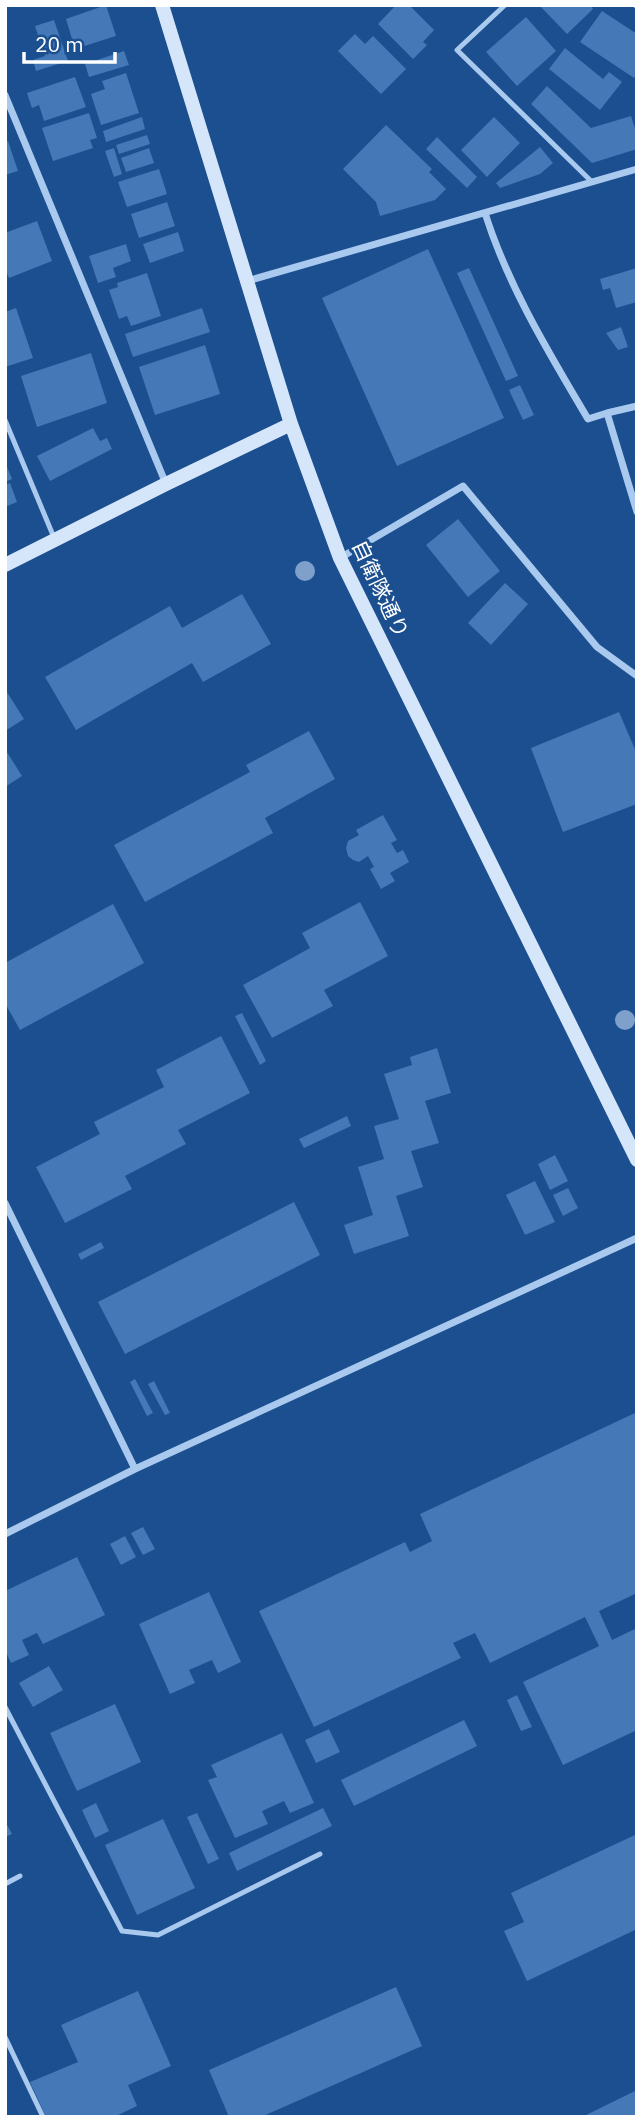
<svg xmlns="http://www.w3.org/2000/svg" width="642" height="2122" viewBox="0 0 642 2122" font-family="'IBM Plex Sans','Noto Sans JP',sans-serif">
<rect width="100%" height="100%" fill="#1b4f8f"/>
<path fill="#4478b7" d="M106,5L116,36L75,49L66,19Z
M396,5H409L434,30L423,42L427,45L413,59L378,24Z
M539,5H590L593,9L567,34Z
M602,11L637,34V74L634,78L580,42Z
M526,17L556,51L517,86L486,52Z
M54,20L68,61L36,71L33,60L45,56L35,26Z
M355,34L365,44L373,36L406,69L381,94L338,51Z
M565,48L603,79L609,72L622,82L600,110L549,69Z
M124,51L129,65L89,77L85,64Z
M126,73L139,113L101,125L91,94L105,89L102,81Z
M75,77L86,107L44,121L39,105L32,108L27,93Z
M547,86L591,128L631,116L637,135V149L592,163L531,104Z
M89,113L97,138L90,140L93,148L53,161L42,128Z
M142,117L145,129L106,142L103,131Z
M494,117L520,143L487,177L461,150Z
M386,125L432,169L429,172L446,189L435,200L380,216L376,202L343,169Z
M147,135L150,144L119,154L116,145Z
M437,137L477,177L467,188L426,149Z
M8,141L18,171L5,175V142Z
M540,147L553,163L540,174L500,188L496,183Z
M114,148L122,174L114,177L105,151Z
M149,148L154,163L126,172L121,158Z
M159,169L167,194L127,207L118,182Z
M167,202L175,226L139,238L131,214Z
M37,221L52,261L9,278L5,269V233Z
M178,232L184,251L150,263L143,244Z
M126,244L131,261L113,268L116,277L98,283L89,256Z
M428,249L504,418L397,466L322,298Z
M469,268L518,376L506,381L457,273Z
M637,268V302L616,308L610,288L603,290L600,279Z
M147,273L161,316L131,326L127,316L119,319L109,290L118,287L117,283Z
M16,308L33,358L5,367V312Z
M202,308L210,332L133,357L125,334Z
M621,327L628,347L618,350L606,333Z
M205,345L220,394L155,415L139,367Z
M91,353L107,403L37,427L21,376Z
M520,385L534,415L523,420L509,390Z
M93,428L100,441L107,438L112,449L50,481L37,456Z
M5,462L12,479L5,482Z
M10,483L17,502L5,507V485Z
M458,519L500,571L468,597L426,545Z
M505,583L528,604L491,645L468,623Z
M242,594L271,644L203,682L192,663L76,730L45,677L170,606L182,628Z
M5,689L24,719L5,731Z
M619,712L637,754V804L563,832L531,748Z
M309,731L335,779L265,818L273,833L145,902L114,845L250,772L246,765Z
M5,749L22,776L5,787Z
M383,815L397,840L391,843L397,853L403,850L409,862L390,873L395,881L381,889L370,869L374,867L368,856L359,862L353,860L348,856L346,848L348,841L359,835L356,830Z
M360,902L388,956L324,990L333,1006L272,1038L243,985L310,948L302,933Z
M113,904L144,963L20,1030L5,1003V963Z
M242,1013L266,1061L260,1065L235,1016Z
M221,1036L250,1093L178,1130L186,1144L125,1176L132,1189L65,1223L36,1167L100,1134L94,1122L164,1087L156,1070Z
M437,1048L451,1093L425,1101L439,1143L411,1151L423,1187L396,1196L409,1236L354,1254L344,1225L373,1215L358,1167L384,1159L374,1126L399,1119L384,1074L412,1065L410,1057Z
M347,1116L351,1126L304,1148L299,1139Z
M555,1155L568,1181L550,1190L538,1164Z
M535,1181L555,1222L525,1235L506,1195Z
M568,1188L578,1208L563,1216L553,1195Z
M294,1202L320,1255L125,1354L98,1302Z
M101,1242L104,1248L81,1260L78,1254Z
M135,1379L153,1413L147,1416L130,1382Z
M154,1381L170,1413L165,1415L148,1384Z
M637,1412V1593L599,1611L612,1640L637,1628V1730L563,1765L523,1682L599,1646L585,1617L490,1663L475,1633L453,1643L461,1658L314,1727L259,1611L405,1542L410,1552L432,1541L420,1514Z
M143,1527L155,1549L143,1555L131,1533Z
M125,1536L136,1557L121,1565L110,1544Z
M77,1557L105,1615L43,1644L37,1633L22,1640L29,1655L11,1663L5,1650V1591Z
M209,1592L241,1662L218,1673L212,1660L189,1670L195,1683L170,1694L139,1624Z
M49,1666L63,1690L33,1707L19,1683Z
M517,1695L532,1727L521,1731L507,1700Z
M115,1704L141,1762L77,1791L50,1733Z
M464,1720L477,1746L354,1806L341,1780Z
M329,1729L340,1752L316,1763L305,1740Z
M282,1733L314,1803L290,1813L284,1801L262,1811L268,1824L235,1838L208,1780L217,1777L211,1765Z
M96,1803L109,1831L95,1838L82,1810Z
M323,1808L332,1826L237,1871L229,1853Z
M197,1813L219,1859L208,1864L187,1817Z
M163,1819L195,1888L137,1915L105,1845Z
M5,1821L12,1834L5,1837Z
M637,1834V1929L527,1981L504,1931L524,1922L511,1893Z
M396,1987L422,2046L261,2117H229L209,2070Z
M138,1991L171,2066L128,2085L137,2106L114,2117H46L30,2082L78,2062L61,2025Z
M637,2090V2117H582Z"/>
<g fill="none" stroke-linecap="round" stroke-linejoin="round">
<path stroke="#a9c9ee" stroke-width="5" d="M505,5L457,50L592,182
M635,5L637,7
M5,420L55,540
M5,1707L122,1931L158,1935L320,1854
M5,1884L20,1876
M5,2037L43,2117"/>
<path stroke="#a9c9ee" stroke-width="7" d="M5,95L166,484
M485,213C508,286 549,353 588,419L607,413
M247,281L637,169
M637,406L607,413L637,512
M340,558L463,486L597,647L637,676
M5,1203L135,1469L5,1534
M135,1469L637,1238"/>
<path stroke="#d6e6fa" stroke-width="14" d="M162,5L291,424L340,558L637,1160
M5,565L166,484L291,424"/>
</g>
<g fill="#7ea0ca">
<circle cx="305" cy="571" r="10"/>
<circle cx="625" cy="1020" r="10"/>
</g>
<g text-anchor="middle" stroke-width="6" stroke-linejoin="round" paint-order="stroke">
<g font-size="21" fill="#fff" stroke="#1b4f8f">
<text transform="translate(380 589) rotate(65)" y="7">自衛隊通り</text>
</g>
</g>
<rect width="642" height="2122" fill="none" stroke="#ffffff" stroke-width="14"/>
<path d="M24 52v10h91v-10" fill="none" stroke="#ffffff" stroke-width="3.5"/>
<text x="35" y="52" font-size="21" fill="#ffffff" stroke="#1b4f8f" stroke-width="5" paint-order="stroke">20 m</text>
</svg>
